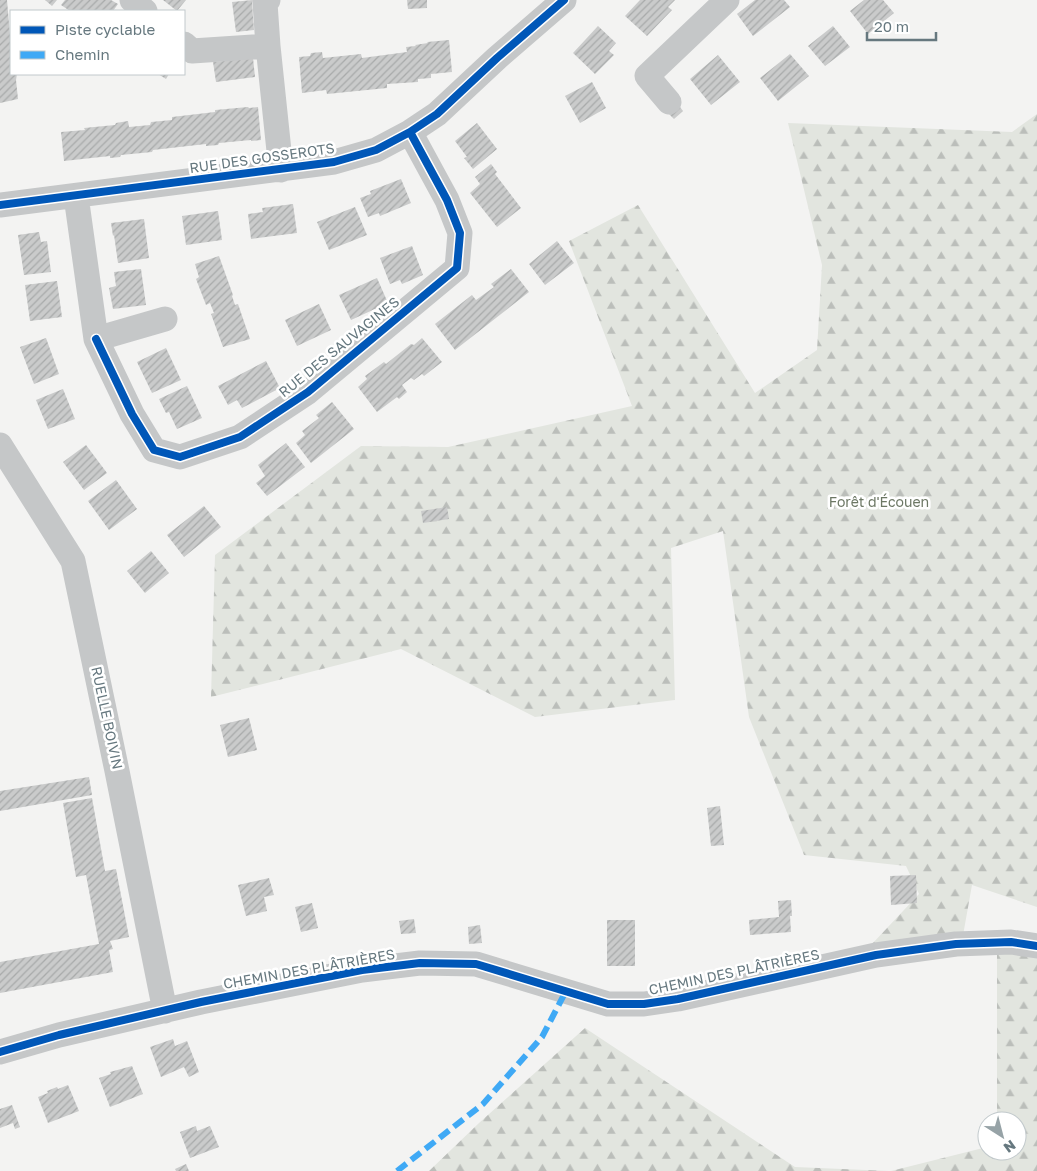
<svg xmlns="http://www.w3.org/2000/svg" width="1037" height="1171" viewBox="0 0 1037 1171" font-family="'Golos Text',sans-serif">
<defs>
<pattern id="forest-firs" width="22" height="20" patternUnits="userSpaceOnUse" patternTransform="scale(1.25)"><rect width="22" height="20" fill="#e2e5df"/><path d="M5 1l3.5 6h-7zM16 11l3.5 6h-7z" fill="#bbbeba"/></pattern>
<pattern id="building-hatch" width="6" height="6" patternUnits="userSpaceOnUse" patternTransform="scale(1.25)"><rect width="6" height="6" fill="#cacbcb"/><path d="M-1 1l2-2M0 6l6-6M5 7l2-2" fill="none" stroke="#a8aaaa"/></pattern>
</defs>
<rect width="100%" height="100%" fill="#f3f3f2"/>
<path fill="url(#forest-firs)" d="M1037,114V907L972,885L962,941L872,944L919,894L906,866L804,855L749,717L723,531L671,548L675,700L535,717L401,649L211,697L215,555L361,446L448,447L632,406L569,241L638,205L755,393L817,350L822,265L788,123L1012,132Z
M997,946L1037,955V1171H891L987,1147V1151H1017V1121H997Z
M585,1028L795,1167L889,1171H429L479,1123Z"/>
<path fill="url(#building-hatch)" d="M0,0H7L10,35H11V74H17L16,80L18,99L0,103Z
M45,0H57L52,6Z
M65,0H111L118,4L113,11H70L61,5Z
M163,0H186L177,11Z
M253,0L252,3L254,30L236,32L232,2Z
M407,0H427V8L408,9Z
M640,0H675L668,7L672,10L647,36L625,16Z
M755,0H784L790,7L753,36L737,14Z
M864,0H883L894,13L868,34L850,11Z
M598,26L616,43L609,51L614,55L595,74L573,53Z
M833,26L850,47L825,66L808,46Z
M449,40L452,72L431,74V78L418,79V82L387,84V88L327,94L326,90L302,93L299,57L310,56L311,53L322,52L323,58L361,54L362,58L407,52L406,47L416,46L415,45L428,43L427,42Z
M790,54L809,76L778,101L760,78Z
M718,55L740,82L711,105L690,79Z
M253,58L255,77L216,82L213,62Z
M158,74H169L166,79Z
M592,82L606,108L580,123L565,96Z
M677,103L683,111L674,119L667,112Z
M248,107L249,108L258,107L261,140L251,141V140L219,143L218,145L206,146V144L153,150L152,152L121,155L120,157L110,158V156L64,161L61,132L85,130L84,128L115,125L116,123L128,121L129,127L150,125L151,122L172,120V117L215,112V110Z
M477,123L497,149L473,169L464,158L467,157L455,141Z
M491,164L497,172L495,174L521,208L497,227L470,193L480,184L475,177Z
M401,179L411,203L380,216L379,213L368,217L360,198L371,194L370,191Z
M293,204L297,233L251,239L248,214L263,212L262,208Z
M355,207L367,235L329,250L317,222Z
M218,211L222,240L186,245L182,216Z
M144,219L149,258L118,263L114,235L113,236L111,223Z
M39,232L41,242L47,241L51,272L24,275L18,235Z
M557,241L574,263L545,285L529,264Z
M412,246L423,275L402,284L400,280L390,284L380,258Z
M219,256L233,295L232,296L235,305L238,304L250,339L223,347L211,314L214,313L210,303L206,305L196,279L199,277L195,264Z
M141,269L146,305L113,309L109,288L116,286L114,272Z
M511,269L529,292L455,350L435,324L472,295L476,300L494,287L491,284Z
M377,278L388,303L351,320L339,295Z
M57,281L62,317L30,321L25,285Z
M319,304L331,330L297,346L285,320Z
M46,338L59,374L34,384L20,347Z
M422,338L442,362L424,376L422,374L414,380L411,378L402,385L407,392L399,399L397,397L377,412L358,387L367,379L365,376L384,362L386,364L411,344L414,345Z
M166,348L181,380L152,393L137,362Z
M266,361L280,388L242,408L237,400L228,405L218,386Z
M187,386L202,418L177,429L169,412L166,413L159,399Z
M63,389L75,419L48,429L36,400Z
M332,402L354,429L311,463L296,443L305,435L302,431L319,418L316,415Z
M286,443L305,467L267,496L256,483L265,476L258,465Z
M86,445L107,473L84,490L63,462Z
M116,480L137,509L109,530L88,501Z
M204,506L221,527L184,557L167,535Z
M447,507L449,519L423,523L421,511Z
M151,551L169,573L145,593L127,571Z
M249,718L257,750L228,757L220,725Z
M89,777L92,795L0,811V791Z
M92,798L105,871L116,869L129,937L110,941L113,949L109,950L113,972L0,993V962L99,944L86,875L76,877L63,803Z
M720,806L724,845L711,846L707,808Z
M916,875L917,903L891,905L890,876Z
M269,878L274,895L264,897L267,911L246,916L238,885Z
M791,900L792,916H790L791,932L750,935L749,920L779,917L778,901Z
M312,903L318,928L301,932L295,907Z
M414,919L416,933L401,934L399,921Z
M607,920H635V966H607Z
M480,925L482,943L469,944L468,927Z
M173,1039L175,1046L187,1041L199,1072L189,1077L184,1067L161,1077L150,1047Z
M132,1066L143,1094L110,1107L99,1078L111,1074L110,1072Z
M68,1085L79,1111L48,1123L38,1097L48,1093L47,1091L57,1087L58,1089Z
M12,1105L20,1127L15,1129L13,1123L0,1128V1109Z
M196,1126L197,1131L210,1126L219,1147L190,1158L180,1132Z
M186,1164L189,1171H176L175,1169Z"/>
<g fill="none" stroke-linecap="round" stroke-linejoin="round">
<path stroke="#c5c7c8" stroke-width="25" d="M132,0L145,11
M268,0L265,3L268,46L281,170
M184,44L192,51L268,46
M669,102L647,76L727,0
M76,196L96,339L165,319
M0,205L334,162L376,150L410,132L437,114L497,58L564,0
M96,339L132,414L154,450L180,457L240,437L308,392L457,268L460,233L447,200L410,132
M0,445L73,561L117,771L165,1011
M0,1052L59,1035L201,1002L362,970L420,963L476,964L608,1004H644L678,999L876,955L956,944L1011,942L1037,946"/>
<path stroke="#3fa9f5" stroke-width="6" stroke-dasharray="12 6" stroke-linecap="butt" d="M397,1171L483,1104L542,1037L566,991"/>
<defs>
<path id="cycleway" d="M0,205L334,162L376,150L410,132L437,114L497,58L564,0
M96,339L132,414L154,450L180,457L240,437L308,392L457,268L460,233L447,200L410,132
M0,1052L59,1035L201,1002L362,970L420,963L476,964L608,1004H644L678,999L876,955L956,944L1011,942L1037,946"/>
</defs>
<use href="#cycleway" stroke="#fff" stroke-width="11"/>
<use href="#cycleway" stroke="#0057b8" stroke-width="8"/>
</g>
<g text-anchor="middle" stroke-width="5" stroke-linejoin="round" paint-order="stroke">
<g font-size="14" fill="#66787f" stroke="#fff">
<text transform="translate(262 158) rotate(-8)" y="5">RUE DES GOSSEROTS</text>
<text transform="translate(339 347) rotate(-39)" y="5">RUE DES SAUVAGINES</text>
<text transform="translate(107 718) rotate(78)" y="5">RUELLE BOIVIN</text>
<text transform="translate(309 969) rotate(-10)" y="5">CHEMIN DES PLÂTRIÈRES</text>
<text transform="translate(734 972) rotate(-12)" y="5">CHEMIN DES PLÂTRIÈRES</text>
</g>
<g font-size="14" fill="#6c7764" stroke="#fff">
<text x="879" y="507">Forêt d'Écouen</text>
</g>
</g>
<rect x="10" y="10" width="175" height="65" fill="#ffffff" stroke="#c2c9cc"/>
<rect x="20" y="26" width="25" height="8" fill="#0057b8" stroke="#c2c9cc"/>
<text x="55" y="35" font-size="15" fill="#66787f">Piste cyclable</text>
<rect x="20" y="51" width="25" height="8" fill="#3fa9f5" stroke="#c2c9cc"/>
<text x="55" y="60" font-size="15" fill="#66787f">Chemin</text>
<g transform="translate(1002 1136) rotate(144)"><circle r="24" fill="#ffffff" stroke="#c2c9cc"/>
<path d="M0-4L9 19L0 12L-9 19Z" fill="#97a3a7"/>
<text y="-8" font-size="14" font-weight="bold" text-anchor="middle" fill="#66787f">N</text>
</g>
<path d="M867 32v8h69v-8" fill="none" stroke="#66787f" stroke-width="2.5"/>
<text x="874" y="32" font-size="15" fill="#66787f" stroke="#ffffff" stroke-width="4" paint-order="stroke">20 m</text>
</svg>
